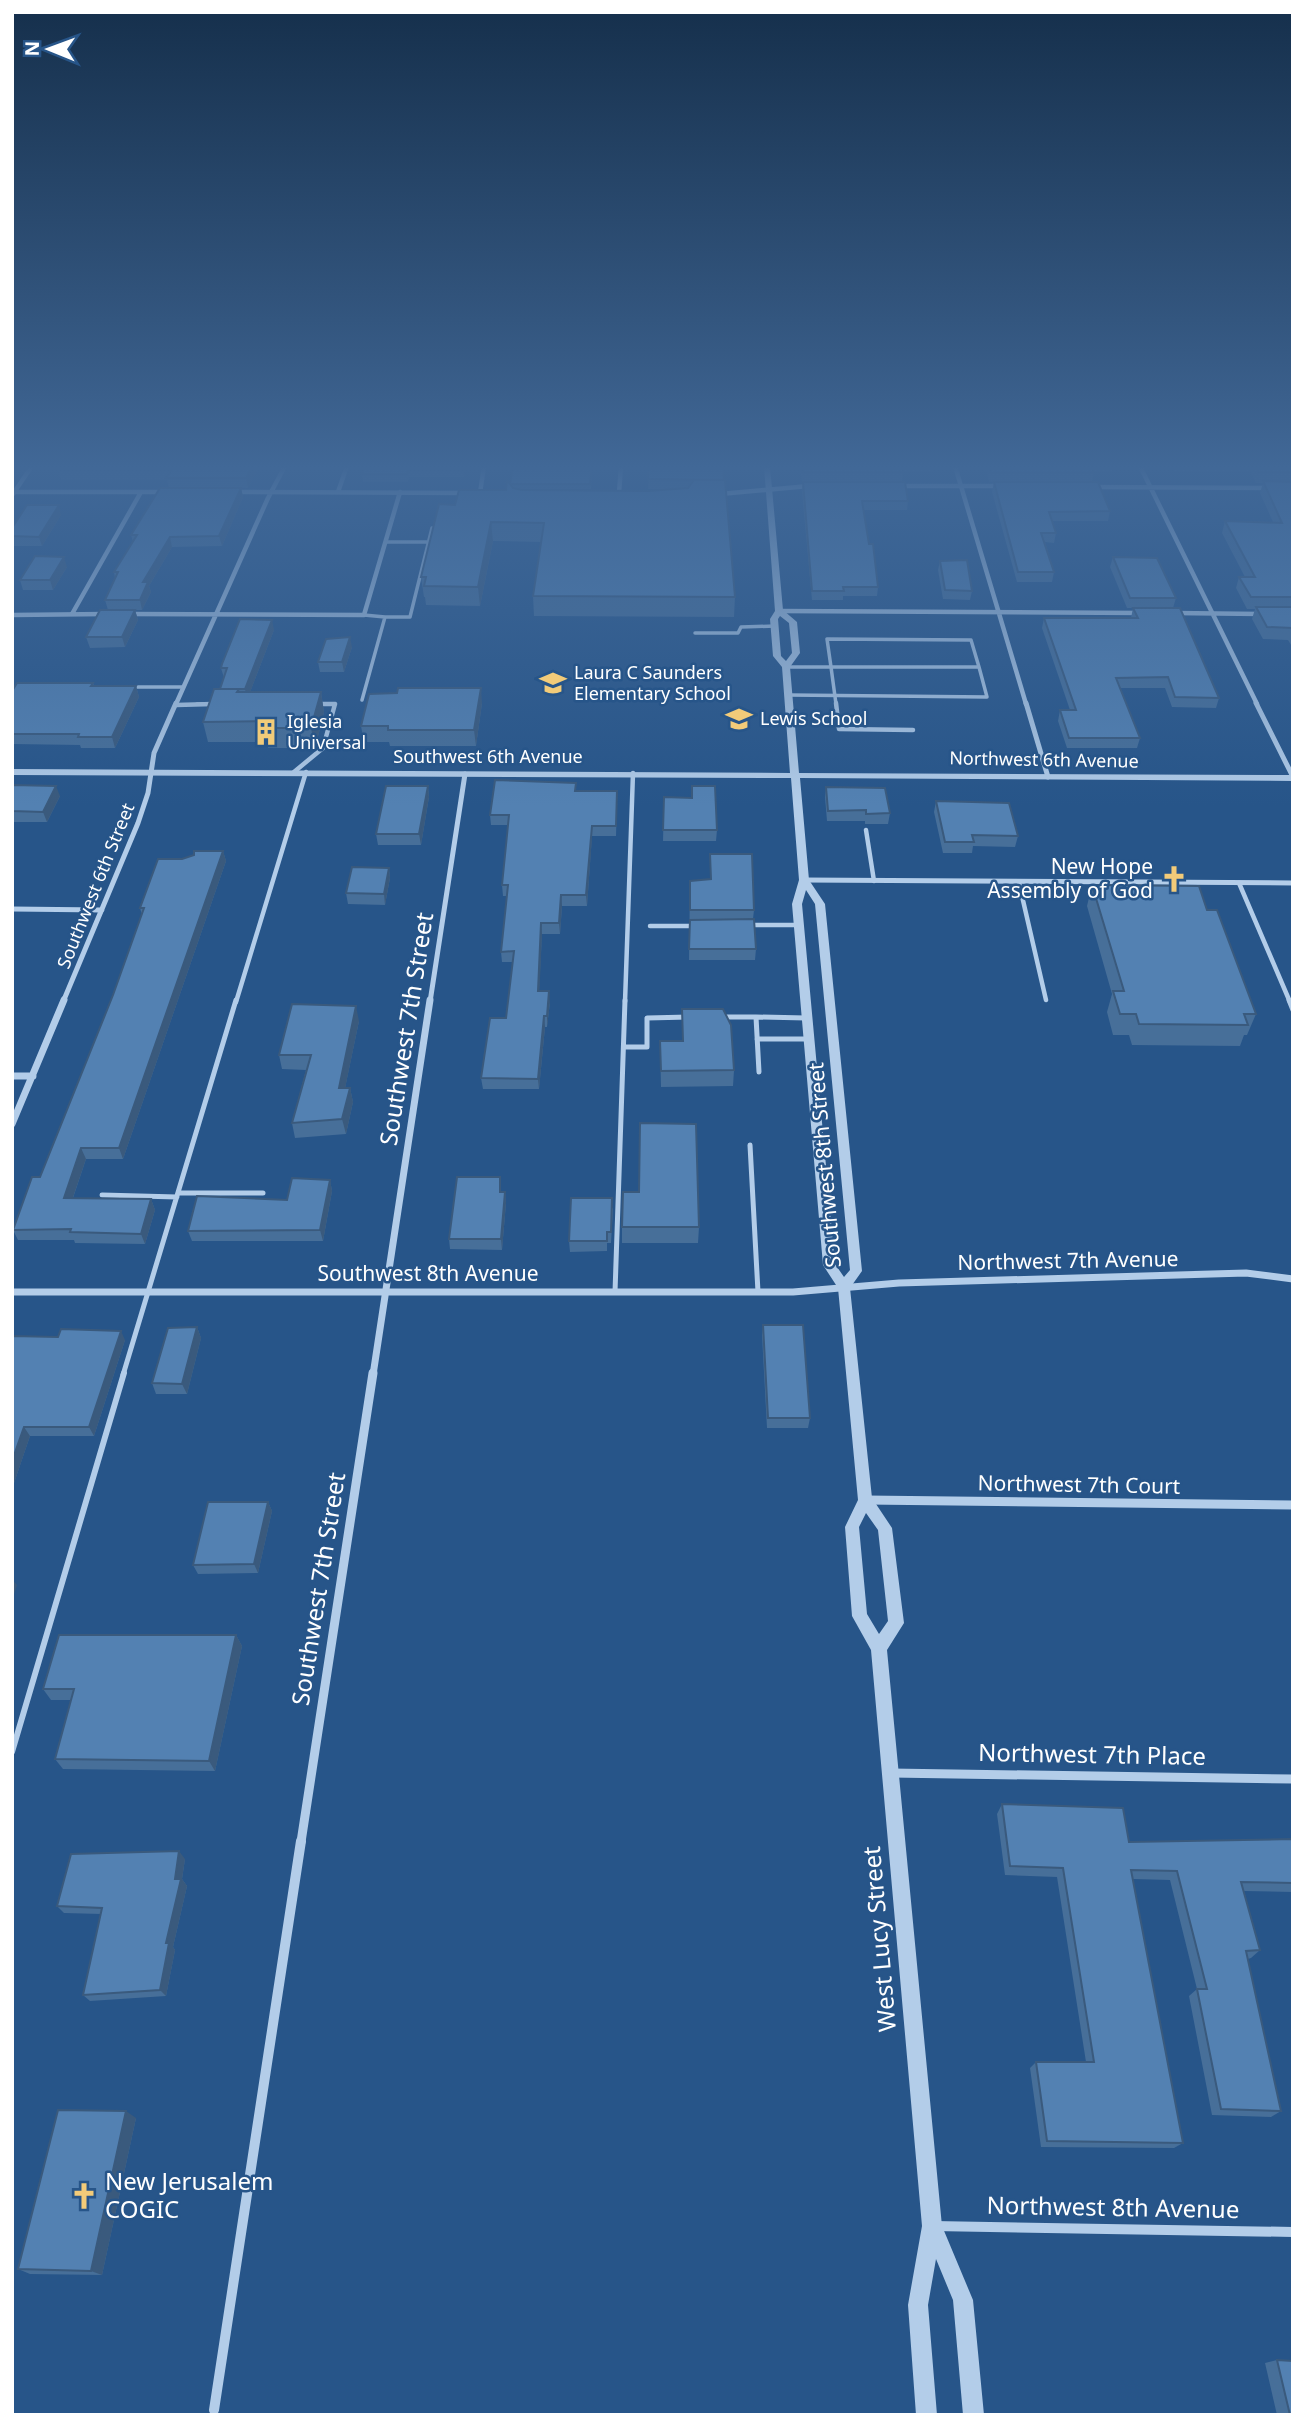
<svg xmlns="http://www.w3.org/2000/svg" width="1305" height="2427" viewBox="0 0 1305 2427" font-family="'Noto Sans',sans-serif">
<rect width="100%" height="100%" fill="#275589"/>
<g fill="none" stroke-linecap="round" stroke-linejoin="round">
<path stroke="#b3cde9" stroke-width="3.5" d="M386,542H429
M385,617H410L432,528
M695,633H738L741,627L775,626
M827,639L971,640L979,667H831Z
M786,667H831L836,704
M131,687H183
M789,695L987,697L979,667
M362,700L385,617L364,615
M197,704H213
M317,704H335"/>
<path stroke="#b3cde9" stroke-width="4.5" d="M836,703L839,729L913,730
M176,705L213,704
M294,772L323,748L335,704H317
M866,830L874,881
M1019,883L1046,1000
M1239,883L1290,1002
M748,925H799
M650,926H696
M236,1002L306,772
M625,1002L633,773"/>
<path stroke="#b3cde9" stroke-width="5" d="M1289,1000L1293,1010
M724,1017H756L759,1072
M756,1017L806,1018
M757,1039H808
M625,1047H647V1018L689,1017
M750,1145L758,1292
M178,1193H263
M102,1195L177,1197
M615,1292L625,1000
M123,1375L236,1000"/>
<path stroke="#b3cde9" stroke-width="6" d="M12,1752L124,1373"/>
<path stroke="#b3cde9" stroke-width="4.5" d="M955,466L1026,704
M1140,466L1257,704
M898,486H1002
M1090,487L1271,488
M12,492H166
M233,492L467,493
M338,492L347,466
M480,493L484,466
M619,493L621,466
M13,494L32,466
M720,494L809,486
M779,611L1142,613
M1174,613L1261,614
M72,614L141,492
M128,614L364,615L400,492
M12,615L106,614
M176,704L268,498L285,466"/>
<path stroke="#b3cde9" stroke-width="5" d="M1026,703L1048,777
M1256,703L1293,777
M804,880L1293,883
M12,909L102,910
M63,1002L138,823L148,793L154,753L176,703
M430,1002L465,774"/>
<path stroke="#b3cde9" stroke-width="7" d="M12,1076H33
M12,1124L64,1000
M12,1292H793L899,1283L1246,1273L1293,1279
M373,1375L430,1000"/>
<path stroke="#b3cde9" stroke-width="9" d="M866,1500L1293,1505
M891,1773L1293,1779
M301,1842L373,1373"/>
<path stroke="#b3cde9" stroke-width="10" d="M933,2226L1293,2232
M214,2410L301,1841"/>
<path fill="#b3cde9" fill-rule="evenodd" d="M764,466H770L783,610L797,622L800,653L790,667L799,773L1293,775V781L800,778L809,880L825,904L862,1271L850,1288L872,1498L892,1528L904,1623L887,1650L942,2226L973,2300L984,2415H963L953,2300L936,2259L928,2305L937,2415H916L908,2305L922,2226L871,1650L852,1616L845,1527L858,1500L838,1288L823,1265L792,904L799,880L791,778L12,775V769L790,773L782,667L773,656L770,619L775,611ZM780,616L789,623L792,653L786,661L781,656L778,619ZM806,890L815,904L850,1270L844,1277L835,1264L802,904ZM866,1513L878,1530L888,1621L879,1634L867,1614L859,1527Z"/>
</g>
<path fill="#476f99" d="M259,466L248,488H169L167,480H61L58,470Z
M365,466H467L464,477H409L408,482H363L362,474Z
M592,466L591,489H515L522,490L648,491L673,489H648L649,466H723L735,597L734,617L534,616L533,596L541,542L493,541L480,606L426,605L425,597H424L421,577L506,490L510,484Z
M799,466H933L932,472H903L902,482L802,481Z
M985,466H1113L1112,472H1093L1094,473L1092,482H989Z
M1172,466H1293V648L1288,640L1263,639L1252,619L1255,609H1247L1236,588L1239,577H1245L1222,533L1225,521L1273,522L1260,493L1263,483H1256L1251,472L1175,471Z
M803,482L908,501L907,510H863L878,587L877,596H843V600H812L802,491Z
M994,482L1110,511L1108,521H1052L1056,533L1054,543L1045,542L1054,572L1052,582H1017L992,492Z
M241,488L243,497L222,546L172,547L149,586L151,592L142,610H135L138,620L125,647L90,648L86,637L108,610L105,600L115,578L114,572L133,542L131,535Z
M61,515L42,546H12V528Z
M1113,557L1176,598L1173,608L1219,698L1216,708L1172,707L1165,688H1120L1140,738L1137,748H1067L1058,721L1060,710H1070L1042,628L1044,618H1131L1133,608H1127L1110,567Z
M940,561L972,591L970,600L943,599L938,570Z
M67,567L53,590H23L20,580Z
M274,630L250,692H321L324,712L315,748H268L267,742H208L203,722L220,689L224,678L221,668Z
M352,647L344,672H320L318,662Z
M93,683L94,686H136L139,697L115,748H81L80,745L12,744V691Z
M482,703L476,746H390L389,742H364L361,726Z
M576,783V791L617,802L616,836H592L587,906H562L560,934H542L539,991L550,1002L547,1027H545L539,1089H483L481,1078L506,1018L513,962H502L501,952L507,896H503L502,885L508,825H491L490,815Z
M12,785L60,796L47,822H12Z
M428,786L429,797L421,845H378L376,834Z
M826,787L890,813L888,824H865V821H827L825,797Z
M664,797L717,830L716,841H663Z
M936,801L1018,836L1015,847L973,846L972,853H943L934,812Z
M223,851L226,861L123,1159H86L73,1198L151,1199L155,1210L145,1244L75,1243L74,1240H18L13,1230L40,1177L113,995L142,915L140,908L182,859Z
M710,854L754,910L753,919L756,949L755,960H689L690,881L711,879Z
M389,868L390,878L385,905L348,904L346,893Z
M1092,885L1207,910L1256,1014L1247,1035H1244L1240,1046L1132,1045L1129,1035H1113L1107,1012L1112,994L1087,906Z
M682,1009L734,1070L733,1086L661,1087L660,1041H682Z
M359,1021L345,1088H350L353,1102L346,1134L295,1138L292,1123L306,1070L282,1069L279,1055Z
M500,1177L501,1192H505L506,1203L502,1250L450,1249L449,1239Z
M330,1180L332,1191L323,1241H192L188,1231L287,1200Z
M613,1208L611,1243H607V1251L570,1252L569,1241Z
M622,1227H699L698,1243H622Z
M763,1325L810,1418L808,1428H767L762,1335Z
M197,1327L201,1338L187,1394H156L152,1383Z
M12,1336L58,1337L125,1340L94,1436H30L14,1483H12Z
M268,1502L272,1511L258,1573L198,1574L193,1565Z
M236,1635L242,1646L215,1771L63,1769L55,1759L71,1700H51L43,1689Z
M1002,1804L1129,1842L1293,1839V1892L1244,1891L1260,1950L1251,1958L1248,1959L1281,2111L1271,2117L1212,2115L1189,1996L1197,1989L1170,1880L1133,1879L1183,2143L1174,2148L1041,2147L1030,2068L1036,2062H1086L1057,1877L1005,1875L997,1814Z
M185,1859L182,1879L187,1886L173,1947L175,1950L166,1996L90,2001L83,1995L101,1914L64,1913L57,1906Z
M136,2118L102,2275L30,2274L18,2269Z
M1277,2360L1293,2415H1277L1265,2363Z"/>
<path fill="#3a5a7d" d="M252,466H259L248,488L246,478Z
M464,466H467L464,477L463,470Z
M241,488L243,497L222,546L219,536Z
M59,505L61,515L42,546L39,537Z
M491,522L493,541L480,606L478,587Z
M170,537L172,547L149,586L151,592L142,610L140,600L143,582Z
M64,557L67,567L53,590L50,580Z
M135,610L138,620L125,647L122,637Z
M272,620L274,630L247,700L245,689Z
M350,637L352,647L344,672L342,662Z
M136,686L139,697L115,748L112,737Z
M481,688L482,703L476,746L474,730Z
M321,692L324,712L315,748L311,728Z
M56,786L60,796L47,822L43,812Z
M428,786L429,797L421,845L419,834Z
M592,826V836L587,906L586,895Z
M223,851L226,861L123,1159L119,1148Z
M389,868L390,878L385,905L384,894Z
M561,895L562,906L560,934L559,923Z
M541,923L542,934L539,1002L538,991Z
M549,991L550,1002L547,1027V1016Z
M356,1006L359,1021L342,1103L339,1088Z
M544,1016L545,1027L539,1089L538,1079Z
M350,1088L353,1102L346,1134L342,1119Z
M81,1148L86,1159L69,1209L64,1198Z
M330,1180L332,1191L323,1241L320,1230Z
M505,1192L506,1203L502,1250L501,1239Z
M151,1199L155,1210L145,1244L141,1234Z
M197,1327L201,1338L187,1394L182,1384Z
M121,1331L125,1340L94,1436L89,1427Z
M24,1427L30,1436L14,1483L12,1481V1461Z
M268,1502L272,1511L258,1573L254,1564Z
M12,1579L17,1585L12,1601Z
M236,1635L242,1646L215,1771L209,1761Z
M179,1851L185,1859L182,1879L187,1886L173,1947L175,1950L166,1996L160,1990Z
M126,2111L136,2118L102,2275L91,2271Z"/>
<path fill="#5381b2" stroke="#3a5a7d" stroke-width="2" d="M61,466H252L246,478H166L171,471L58,470Z
M365,466H464L463,470H408L407,474H362Z
M513,466H592L590,484H510Z
M649,466H723L724,480L648,479Z
M801,466H902L903,472H802Z
M989,466H1091L1094,473H991Z
M1256,466H1293V472H1259Z
M507,480L513,488L522,490L648,491L688,488L694,480H725L735,597L533,596L544,523L491,522L478,587L424,586L426,577H421L439,504L455,505L459,490H506Z
M1263,481L1293,482V597H1251L1239,577H1255L1225,521L1282,523Z
M803,482H905L908,501H862L869,544H873L878,587H843L844,591H812Z
M994,482H1098L1110,511L1049,512L1056,533H1041L1054,572H1018Z
M160,488H241L219,536L170,537L143,582H148L140,600H105L118,572H114L137,535H131Z
M27,505H59L39,537L12,536V528Z
M35,556L64,557L50,580H20Z
M1113,557L1157,558L1176,598H1130Z
M967,560L972,591L945,590L940,561Z
M1256,607H1293V628L1267,627Z
M1133,608H1180L1219,698L1175,697L1168,677L1116,678L1140,738H1069L1060,710H1076L1044,618H1138Z
M100,610H135L122,637H86Z
M240,619L272,620L245,689H220L227,668H221L222,664Z
M350,637L342,662H318L326,639Z
M17,683H93L91,686H136L112,737H78L79,734H12V691Z
M398,688H481L474,730H388V726H361L369,694L397,693Z
M214,689H239L237,692H321L311,728H264L266,721L203,722Z
M495,780L576,783L575,791H617L616,826H592L586,895H561L559,923H541L538,991H549L547,1016H544L538,1079L481,1078L490,1018H506L514,951L501,952L508,885H502L509,815H490Z
M12,785L56,786L43,812L12,811Z
M386,786H428L419,834H376Z
M692,786H715L717,830H663L664,797L692,798Z
M826,787L885,788L890,813L866,814V810L828,811Z
M936,801L1009,803L1018,836L972,835L974,842H945Z
M194,851H223L119,1148H81L64,1198L151,1199L141,1234L70,1232L71,1229L13,1230L32,1177H40L113,995L144,908H140L158,859H182L194,855Z
M710,854H752L754,910H690V881L711,879Z
M352,867L389,868L384,894L346,893Z
M1092,885L1199,886L1207,910H1217L1256,1014H1244L1248,1025L1139,1024L1136,1014H1120L1113,991H1124Z
M754,919L756,949H689L690,920Z
M292,1004L356,1006L339,1088H350L342,1119L292,1123L311,1055H279Z
M682,1009H723L731,1025L734,1070L661,1071L660,1041H683Z
M640,1123L696,1124L699,1227H622L623,1192H639Z
M457,1177H500V1192H505L501,1239H449Z
M292,1178L330,1180L320,1230L188,1231L197,1196L287,1200Z
M571,1198H612L611,1232H607V1241H569Z
M763,1325H803L810,1418H768Z
M197,1327L182,1384L152,1383L168,1328Z
M61,1329L121,1331L89,1427H24L12,1461V1336L58,1337Z
M208,1502H268L254,1564L193,1565Z
M59,1635H236L209,1761L55,1759L74,1689H43Z
M1002,1804L1123,1808L1129,1842L1293,1839V1883L1241,1882L1260,1950L1246,1951L1281,2111L1221,2109L1197,1989H1207L1177,1871L1131,1870L1183,2143L1047,2141L1036,2062H1094L1063,1868L1010,1866Z
M179,1851L175,1879H181L166,1943H169L160,1990L83,1995L102,1908L57,1906L71,1854Z
M58,2110L126,2111L91,2271L18,2269Z
M1277,2360L1293,2361V2415H1290Z"/>
<linearGradient id="sky" x2="0" y2="1"><stop stop-color="#152f4b"/><stop offset="0.58" stop-color="#416897"/><stop offset="1" stop-color="#416897" stop-opacity="0"/></linearGradient>
<rect width="1305" height="806" fill="url(#sky)"/>
<defs>
<symbol id="school-bare" viewBox="-9 -9 18 18"><path d="M0-5L7-2L0 1L-7-2ZM-4 1L0 2.5L4 1V4Q0 6-4 4Z" fill="#f2cb79" stroke="#275589" stroke-width="2.5" paint-order="stroke"/></symbol>
<symbol id="building-bare" viewBox="-9 -9 18 18"><path d="M-4-6H4V6H1V3H-1V6H-4ZM-2.5-4.3h1.7v1.8h-1.7ZM.8-4.3h1.7v1.8H.8ZM-2.5-1h1.7V.8h-1.7ZM.8-1h1.7V.8H.8Z" fill="#f2cb79" stroke="#275589" stroke-width="2.5" paint-order="stroke"/></symbol>
<symbol id="church-bare" viewBox="-9 -9 18 18"><path d="M-1.2-6h2.4v3.5h3.3v2.4h-3.3V6h-2.4V-.1h-3.3v-2.4h3.3Z" fill="#f2cb79" stroke="#275589" stroke-width="2.5" paint-order="stroke"/></symbol>
</defs>
<g fill-rule="evenodd">
<use href="#school-bare" x="534" y="664" width="38" height="38"/>
<use href="#school-bare" x="720" y="700" width="38" height="38"/>
<use href="#building-bare" x="247" y="713" width="38" height="38"/>
<use href="#church-bare" x="1155" y="860" width="38" height="38"/>
<use href="#church-bare" x="65" y="2177" width="38" height="38"/>
</g>
<g text-anchor="middle" stroke-width="5" stroke-linejoin="round" paint-order="stroke">
<g font-size="18" fill="#fff" stroke="#275589" text-anchor="start">
<text x="574" y="679">Laura C Saunders<tspan x="574" dy="21">Elementary School</tspan></text>
<text x="760" y="725">Lewis School</text>
<text x="287" y="728">Iglesia<tspan x="287" dy="21">Universal</tspan></text>
</g>
<g font-size="18" fill="#fff" stroke="#275589">
<text x="488" y="763">Southwest 6th Avenue</text>
<text transform="translate(1044 760) rotate(1)" y="6">Northwest 6th Avenue</text>
<text transform="translate(96 886) rotate(-68)" y="6">Southwest 6th Street</text>
</g>
<g font-size="21" fill="#fff" stroke="#275589" text-anchor="end">
<text x="1153" y="874">New Hope<tspan x="1153" dy="24">Assembly of God</tspan></text>
</g>
<g font-size="21" fill="#fff" stroke="#275589">
<text transform="translate(825 1165) rotate(-95)" y="7">Southwest 8th Street</text>
<text transform="translate(1068 1261) rotate(-1)" y="7">Northwest 7th Avenue</text>
<text x="428" y="1281">Southwest 8th Avenue</text>
<text transform="translate(1079 1485) rotate(1)" y="7">Northwest 7th Court</text>
</g>
<g font-size="24" fill="#fff" stroke="#275589">
<text transform="translate(407 1029) rotate(-81)" y="8">Southwest 7th Street</text>
<text transform="translate(319 1589) rotate(-81)" y="8">Southwest 7th Street</text>
<text transform="translate(1092 1755) rotate(1)" y="8">Northwest 7th Place</text>
<text transform="translate(880 1939) rotate(-95)" y="8">West Lucy Street</text>
<text transform="translate(1113 2208) rotate(1)" y="8">Northwest 8th Avenue</text>
</g>
<g font-size="24" fill="#fff" stroke="#275589" text-anchor="start">
<text x="105" y="2190">New Jerusalem<tspan x="105" dy="28">COGIC</tspan></text>
</g>
</g>
<rect width="1305" height="2427" fill="none" stroke="#ffffff" stroke-width="28"/>
<g transform="translate(49 49) rotate(271)" stroke="#275589" stroke-width="5" paint-order="stroke">
<path d="M0-5L12 26L0 18L-12 26Z" fill="#ffffff"/>
<text y="-10" font-size="19" font-weight="bold" text-anchor="middle" fill="#ffffff">N</text>
</g>
</svg>
